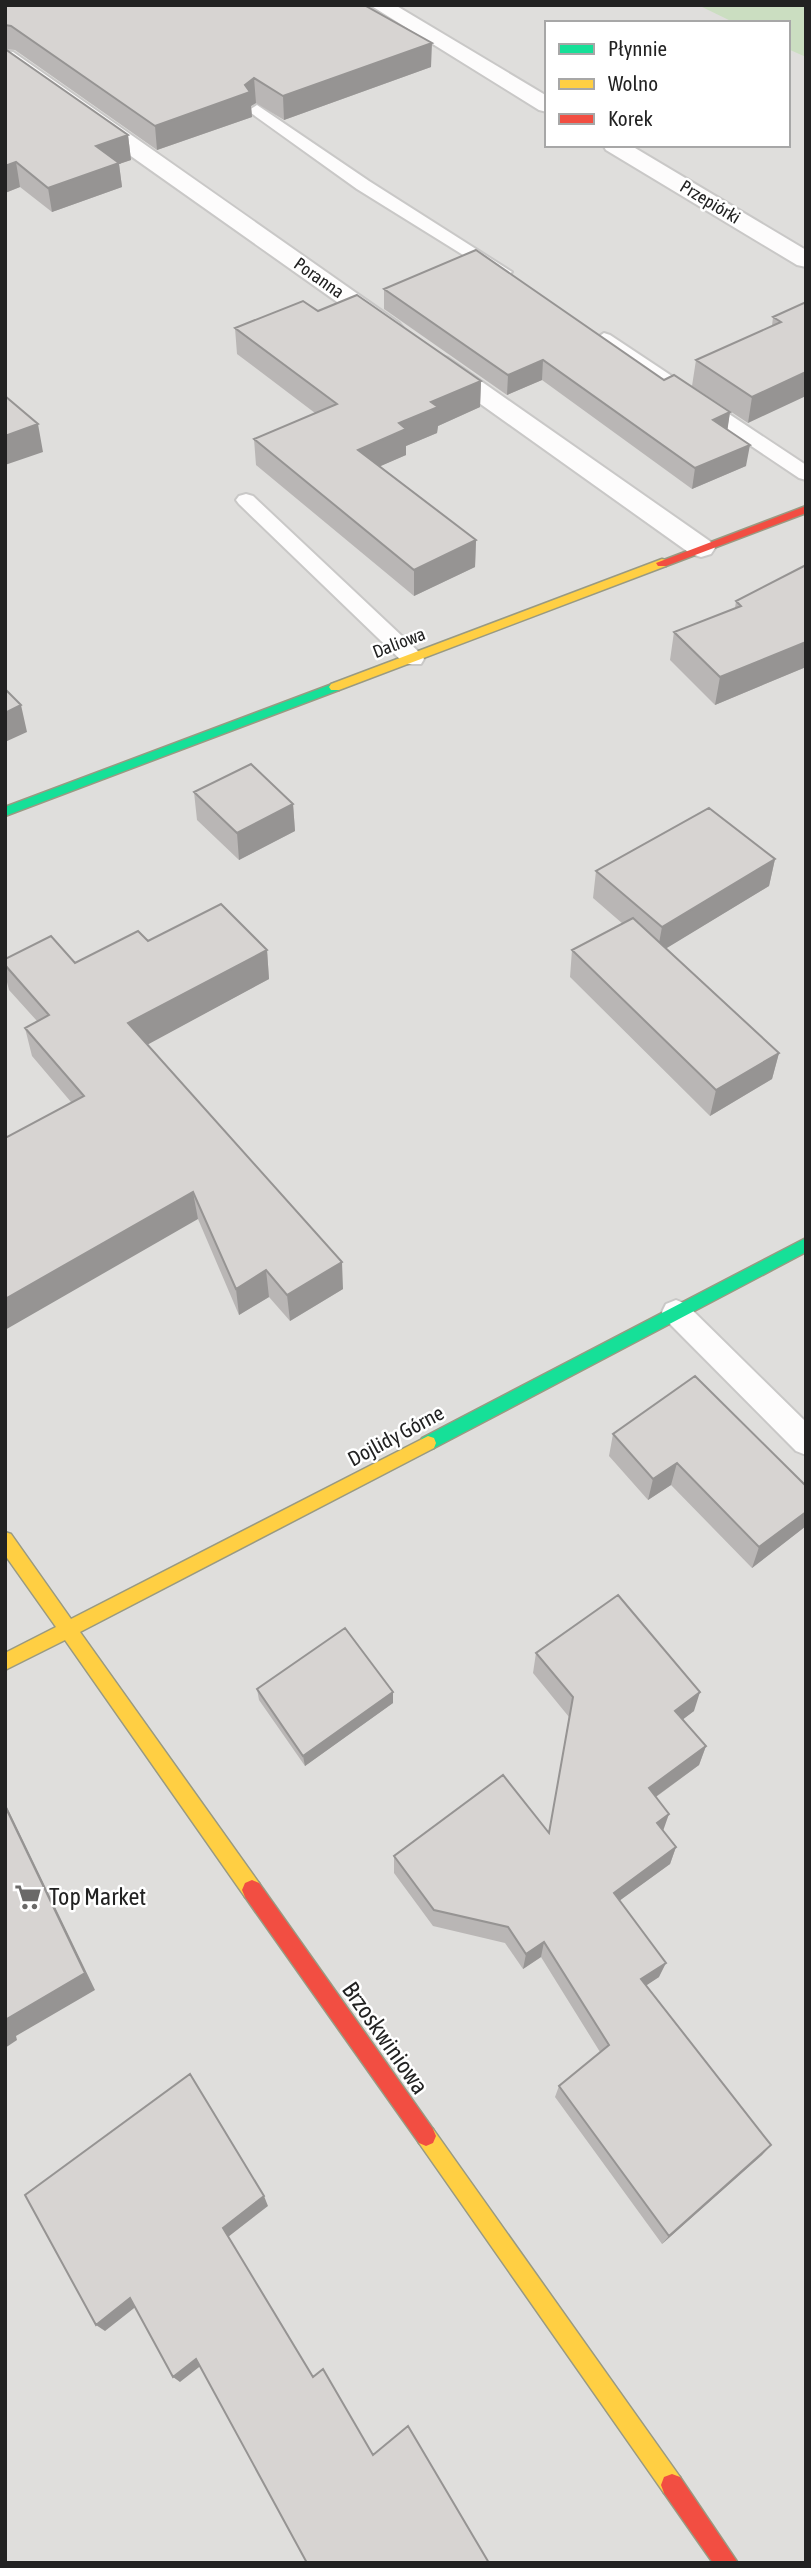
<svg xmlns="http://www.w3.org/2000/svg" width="811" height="2568" viewBox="0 0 811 2568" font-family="'Asap Condensed',sans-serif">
<rect width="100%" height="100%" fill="#f0eeeb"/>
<path fill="#dfdedc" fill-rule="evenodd" d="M5,5H806V2563H5ZM547,23H788V145H547Z"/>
<path fill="#cbdec1" d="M698,5H806V57L788,49V23H735Z"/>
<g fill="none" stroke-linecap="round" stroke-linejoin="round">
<defs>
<path id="lane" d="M257,105L369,181L512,272L503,277L497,276L357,189L251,113L249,110Z
M604,333L610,335L806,465V480L799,478L598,343L595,339Z
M246,494L253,496L421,654L424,659L421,664H405L239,504L236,500L239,496Z
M676,1300L686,1304L806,1422V1455L796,1451L666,1320L662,1312L666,1304Z"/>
<path id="street" d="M370,5H395L547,96V112L539,110Z
M5,51L13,52L399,323L403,328L399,333L390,336L381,333L5,67Z
M603,145H630L806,250V267L797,265L606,150Z
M439,355L448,358L711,542L715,548L711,554L701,557L691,554L430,368L426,363L430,358Z"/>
<path id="fast" d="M335,683L341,687L339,690L5,816V807Z
M806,1238V1252L434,1448L428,1450L422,1448L420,1443L422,1438Z"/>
<path id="slow" d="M662,559L666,560V566L339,690H331L329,687L331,684Z
M428,1436L434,1438L436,1443L434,1448L80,1632L259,1883L262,1890L259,1897L252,1900L245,1897L65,1640L5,1670V1653L56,1627L5,1555V1532L11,1534L71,1619Z
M426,2126L433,2129L680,2477L683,2485L680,2493L672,2496L664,2493L419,2143L416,2136L419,2129Z"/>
<path id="jam" d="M806,506V513L666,566H658L656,563Z
M252,1880L259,1883L433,2129L436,2136L433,2143L426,2146L419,2143L245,1897L242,1890L245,1883Z
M672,2474L680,2477L738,2563H713L664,2493L661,2485L664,2477Z"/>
</defs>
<use href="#lane" stroke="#c9c8c7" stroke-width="4"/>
<use href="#street" stroke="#c9c8c7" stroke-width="4"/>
<use href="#fast" stroke="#999a82" stroke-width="3"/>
<use href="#slow" stroke="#999a82" stroke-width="3"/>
<use href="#jam" stroke="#999a82" stroke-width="3"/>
<use href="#lane" fill="#fdfcfc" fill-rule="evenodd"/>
<use href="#street" fill="#fdfcfc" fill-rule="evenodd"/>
<use href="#fast" fill="#16e098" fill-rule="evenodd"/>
<use href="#slow" fill="#ffcf43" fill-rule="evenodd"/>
<use href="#jam" fill="#f24e42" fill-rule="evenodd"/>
</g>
<path fill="#b9b6b5" d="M5,5L431,67L284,120L256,103L251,106L252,117L157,150L15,50L6,49L128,135L131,160L119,164L122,187L52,212L20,187L5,193Z
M384,289L664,380L730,412L727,430L746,466L692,489L542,380L507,395L384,309Z
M806,302L748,423L692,386L696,360L772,326L773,317Z
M318,311L481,381L480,407L438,426L437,433L406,446V455L380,466L476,540L475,567L414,596L256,465L254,439L315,413L237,354L235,328Z
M806,565V667L715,705L670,660L674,632L735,608L736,601Z
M194,792L293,804L295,831L239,860L197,820Z
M775,859L769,886L666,948L779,1053L772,1079L710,1116L570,977L572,950L623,924L593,898L596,871Z
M148,941L267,950L269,979L147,1044L343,1289L290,1321L269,1297L239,1315L198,1219L71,1102L32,1056L25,1028L37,1021L9,990L5,974V965L75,963Z
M613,1434L806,1486V1526L752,1568L671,1485L648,1500L609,1456Z
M536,1653L694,1711L683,1719L706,1746L699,1765L656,1797L663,1831L676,1847L670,1864L619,1901L659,1977L646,1985L771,2145L762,2155L662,2244L555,2097L559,2086L600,2052L541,1957L523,1969L505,1943L433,1926L394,1873V1856L549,1833L569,1717L533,1673Z
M257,1689L393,1703L305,1766L259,1700Z"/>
<path fill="#969493" d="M432,43L431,67L284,120L283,96Z
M254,78L256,103L251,106L252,117L157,150L155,126L245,85Z
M128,135L131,160L119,164L122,187L52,212L48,188L96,146Z
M16,162L20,187L5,193V166Z
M543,360L542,380L507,395L508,375Z
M806,372V396L748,423L752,397Z
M481,381L480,407L438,426L437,433L406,446V455L358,476V450L431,402Z
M730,412L727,433L713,420Z
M38,424L43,452L5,465V436Z
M750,445L746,466L692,489L695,468Z
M476,540L475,567L414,596V570Z
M806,636V667L715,705L720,677Z
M21,705L27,732L5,742V713Z
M293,804L295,831L239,860L237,833Z
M775,859L769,886L657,954L662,927Z
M267,950L269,979L134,1052L128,1023Z
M779,1053L772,1079L710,1116L716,1090Z
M193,1192L198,1219L5,1330V1299Z
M342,1262L343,1289L290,1321L287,1295Z
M266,1270L269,1297L239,1315L236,1289Z
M677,1463L671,1485L648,1500L653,1479Z
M806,1512V1526L752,1568L759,1547Z
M393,1692V1703L305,1766L303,1756Z
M700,1692L694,1711L669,1730L675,1711Z
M706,1746L699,1765L643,1806L649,1788Z
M5,1803L95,1990L16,2036L17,2040L5,2048Z
M669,1814L663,1831L657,1823Z
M676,1847L670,1864L608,1909L614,1893Z
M544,1942L541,1957L523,1969L526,1954Z
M666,1963L659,1977L635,1993L641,1979Z
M771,2145L762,2155L662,2244L669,2236Z
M264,2196L268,2206L228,2237L223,2228Z
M130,2298L138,2305L105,2331L96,2325Z
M196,2359L203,2364L180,2382L173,2377Z"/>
<path fill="#d7d4d2" stroke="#969493" stroke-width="2" d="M5,5H364L432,43L283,96L254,78L245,85L250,92L155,126L11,26L5,25Z
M5,49L128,135L96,146L119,163L48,188L16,162L5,166Z
M476,250L664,380L674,375L730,412L713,420L750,445L695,468L543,360L508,375L384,289Z
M357,295L481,381L431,402L438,407L399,423L406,429L358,450L476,540L414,570L254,439L337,404L235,328L303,301L318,311Z
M806,302V372L752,397L696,360L781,322L773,317Z
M5,396L38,424L5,436Z
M806,565V642L720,677L674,632L741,606L736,601Z
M5,689L21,705L5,713Z
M251,764L293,804L237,833L194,792Z
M709,808L775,859L662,927L596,871Z
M221,904L267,950L128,1023L342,1262L287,1295L266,1270L236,1289L193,1192L5,1299V1138L84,1096L25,1028L49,1015L5,965V959L51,936L75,963L138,931L148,941Z
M633,918L779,1053L716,1090L572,950Z
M695,1376L806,1486V1512L759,1547L677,1463L653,1479L613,1434Z
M618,1595L700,1692L675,1711L706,1746L649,1788L669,1814L657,1823L676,1847L614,1893L666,1963L641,1979L771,2145L669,2236L559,2086L609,2045L544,1942L526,1954L508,1927L434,1910L394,1856L503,1775L549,1833L573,1697L536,1653Z
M345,1628L393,1692L303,1756L257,1689Z
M5,1806L85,1973L5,2020Z
M190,2074L264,2196L223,2228L313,2377L323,2369L373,2455L408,2426L489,2563H307L196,2359L173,2377L130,2298L96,2325L25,2195Z"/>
<defs>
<symbol id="supermarket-bare" viewBox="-9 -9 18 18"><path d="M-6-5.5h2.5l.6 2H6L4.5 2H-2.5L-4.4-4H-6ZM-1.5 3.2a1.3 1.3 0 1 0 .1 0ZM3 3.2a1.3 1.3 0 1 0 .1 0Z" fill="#6a6968" stroke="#fff" stroke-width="2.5" paint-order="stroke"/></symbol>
</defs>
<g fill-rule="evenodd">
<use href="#supermarket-bare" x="9" y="1878" width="38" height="38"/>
</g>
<g text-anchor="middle" stroke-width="5" stroke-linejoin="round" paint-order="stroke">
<g font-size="18" fill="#222" stroke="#fff">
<text transform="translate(710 202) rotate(31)" y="6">Przepiórki</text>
<text transform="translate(319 278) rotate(35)" y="6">Poranna</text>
<text transform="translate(399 643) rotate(-21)" y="6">Daliowa</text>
</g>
<g font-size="21" fill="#222" stroke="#fff">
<text transform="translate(396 1436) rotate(-28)" y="7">Dojlidy Górne</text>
</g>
<g font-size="24" fill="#222" stroke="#fff" text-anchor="start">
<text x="49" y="1905">Top Market</text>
</g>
<g font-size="24" fill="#222" stroke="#fff">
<text transform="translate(385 2038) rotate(55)" y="8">Brzoskwiniowa</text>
</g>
</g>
<rect width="811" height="2568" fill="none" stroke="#222222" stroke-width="14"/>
<rect x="545" y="21" width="245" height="126" fill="#ffffff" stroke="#a7a7a7" stroke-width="2"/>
<rect x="559" y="44" width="35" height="10" fill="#16e098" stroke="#a7a7a7" stroke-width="2"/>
<text x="608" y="56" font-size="21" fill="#222222">Płynnie</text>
<rect x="559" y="79" width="35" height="10" fill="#ffcf43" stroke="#a7a7a7" stroke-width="2"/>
<text x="608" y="91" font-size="21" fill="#222222">Wolno</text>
<rect x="559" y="114" width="35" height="10" fill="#f24e42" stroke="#a7a7a7" stroke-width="2"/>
<text x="608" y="126" font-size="21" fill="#222222">Korek</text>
</svg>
